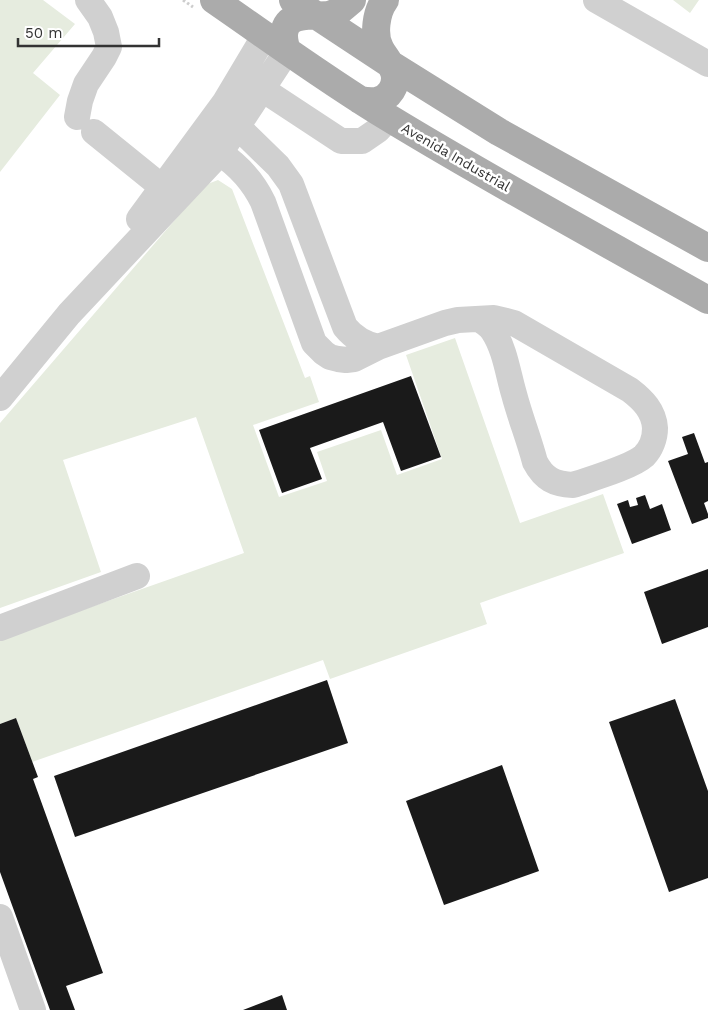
<svg xmlns="http://www.w3.org/2000/svg" width="708" height="1010" viewBox="0 0 708 1010" font-family="'Work Sans',sans-serif">
<rect width="100%" height="100%" fill="#fff"/>
<path fill="#e6ecdf" d="M0,0H43L75,24L33,73L60,95L0,172Z
M673,0H699L690,13Z
M218,180L232,189L305,378L310,376L319,402L253,425L279,497L327,481L317,452L381,430L397,475L442,459L406,355L455,338L520,523L603,494L624,553L480,603L487,624L330,679L323,660L32,762L16,718L0,724V639L244,553L196,417L63,460L101,572L0,608V423L205,185Z"/>
<path fill="#1a1a1a" d="M411,376L441,457L401,471L383,422L310,448L322,479L282,493L259,430Z
M694,433L705,463L708,462V501L704,503L708,514V518L692,524L668,461L688,454L682,437Z
M645,495L650,509L662,504L671,530L632,544L617,504L628,500L630,507L638,505L636,498Z
M708,569V627L662,644L644,592Z
M327,680L348,743L75,837L54,776Z
M675,699L708,791V878L669,892L609,722Z
M16,718L38,777L33,779L103,973L66,986L75,1010H50L0,872V724Z
M502,765L539,871L444,905L406,801Z
M282,995L287,1010H243Z"/>
<g fill="none" stroke-linecap="round" stroke-linejoin="round">
<path stroke="#cdcdcd" stroke-width="3" stroke-dasharray="2.5 2.5" stroke-linecap="butt" d="M183,0L193,7"/>
<path stroke="#d0d0d0" stroke-width="26" d="M596,0L708,64
M262,89L341,141H362L378,130L389,118
M77,117L80,101L86,84L104,57L109,47L106,32L100,17L88,0
M237,126L278,166L291,184L345,327C354,338 364,344 378,347
M94,132L162,187
M220,153C239,166 253,181 263,202L314,343L324,353L330,357L338,359L346,360L354,359L378,347L445,323L458,320L494,318L514,323L630,390C643,400 654,411 655,428C655,438 651,449 644,456C632,467 590,479 573,485C554,484 544,479 535,462C529,439 520,417 514,394C508,374 505,349 493,331C490,326 484,322 479,319
M139,219L225,102L265,35
M0,398L69,314L220,153L287,51
M0,628L137,576
M0,917L33,1010"/>
<path stroke="#ababab" stroke-width="28" d="M214,0C272,40 329,82 389,118C494,182 601,240 708,300
M293,0L390,64L499,132L708,248
M287,51C281,33 283,18 305,16C313,15 321,16 329,15C338,13 345,6 352,0
M360,100C365,101 370,102 376,101C389,99 398,85 394,72C391,63 384,56 380,48C373,35 376,12 385,0"/>
</g>
<g text-anchor="middle" stroke-width="5" stroke-linejoin="round" paint-order="stroke">
<g font-size="14" fill="#333" stroke="#fff">
<text transform="translate(456 157) rotate(30)" y="5">Avenida Industrial</text>
</g>
</g>
<path d="M18 38v8h141v-8" fill="none" stroke="#333333" stroke-width="2.5"/>
<text x="25" y="38" font-size="15" fill="#333333" stroke="#ffffff" stroke-width="4" paint-order="stroke">50 m</text>
</svg>
